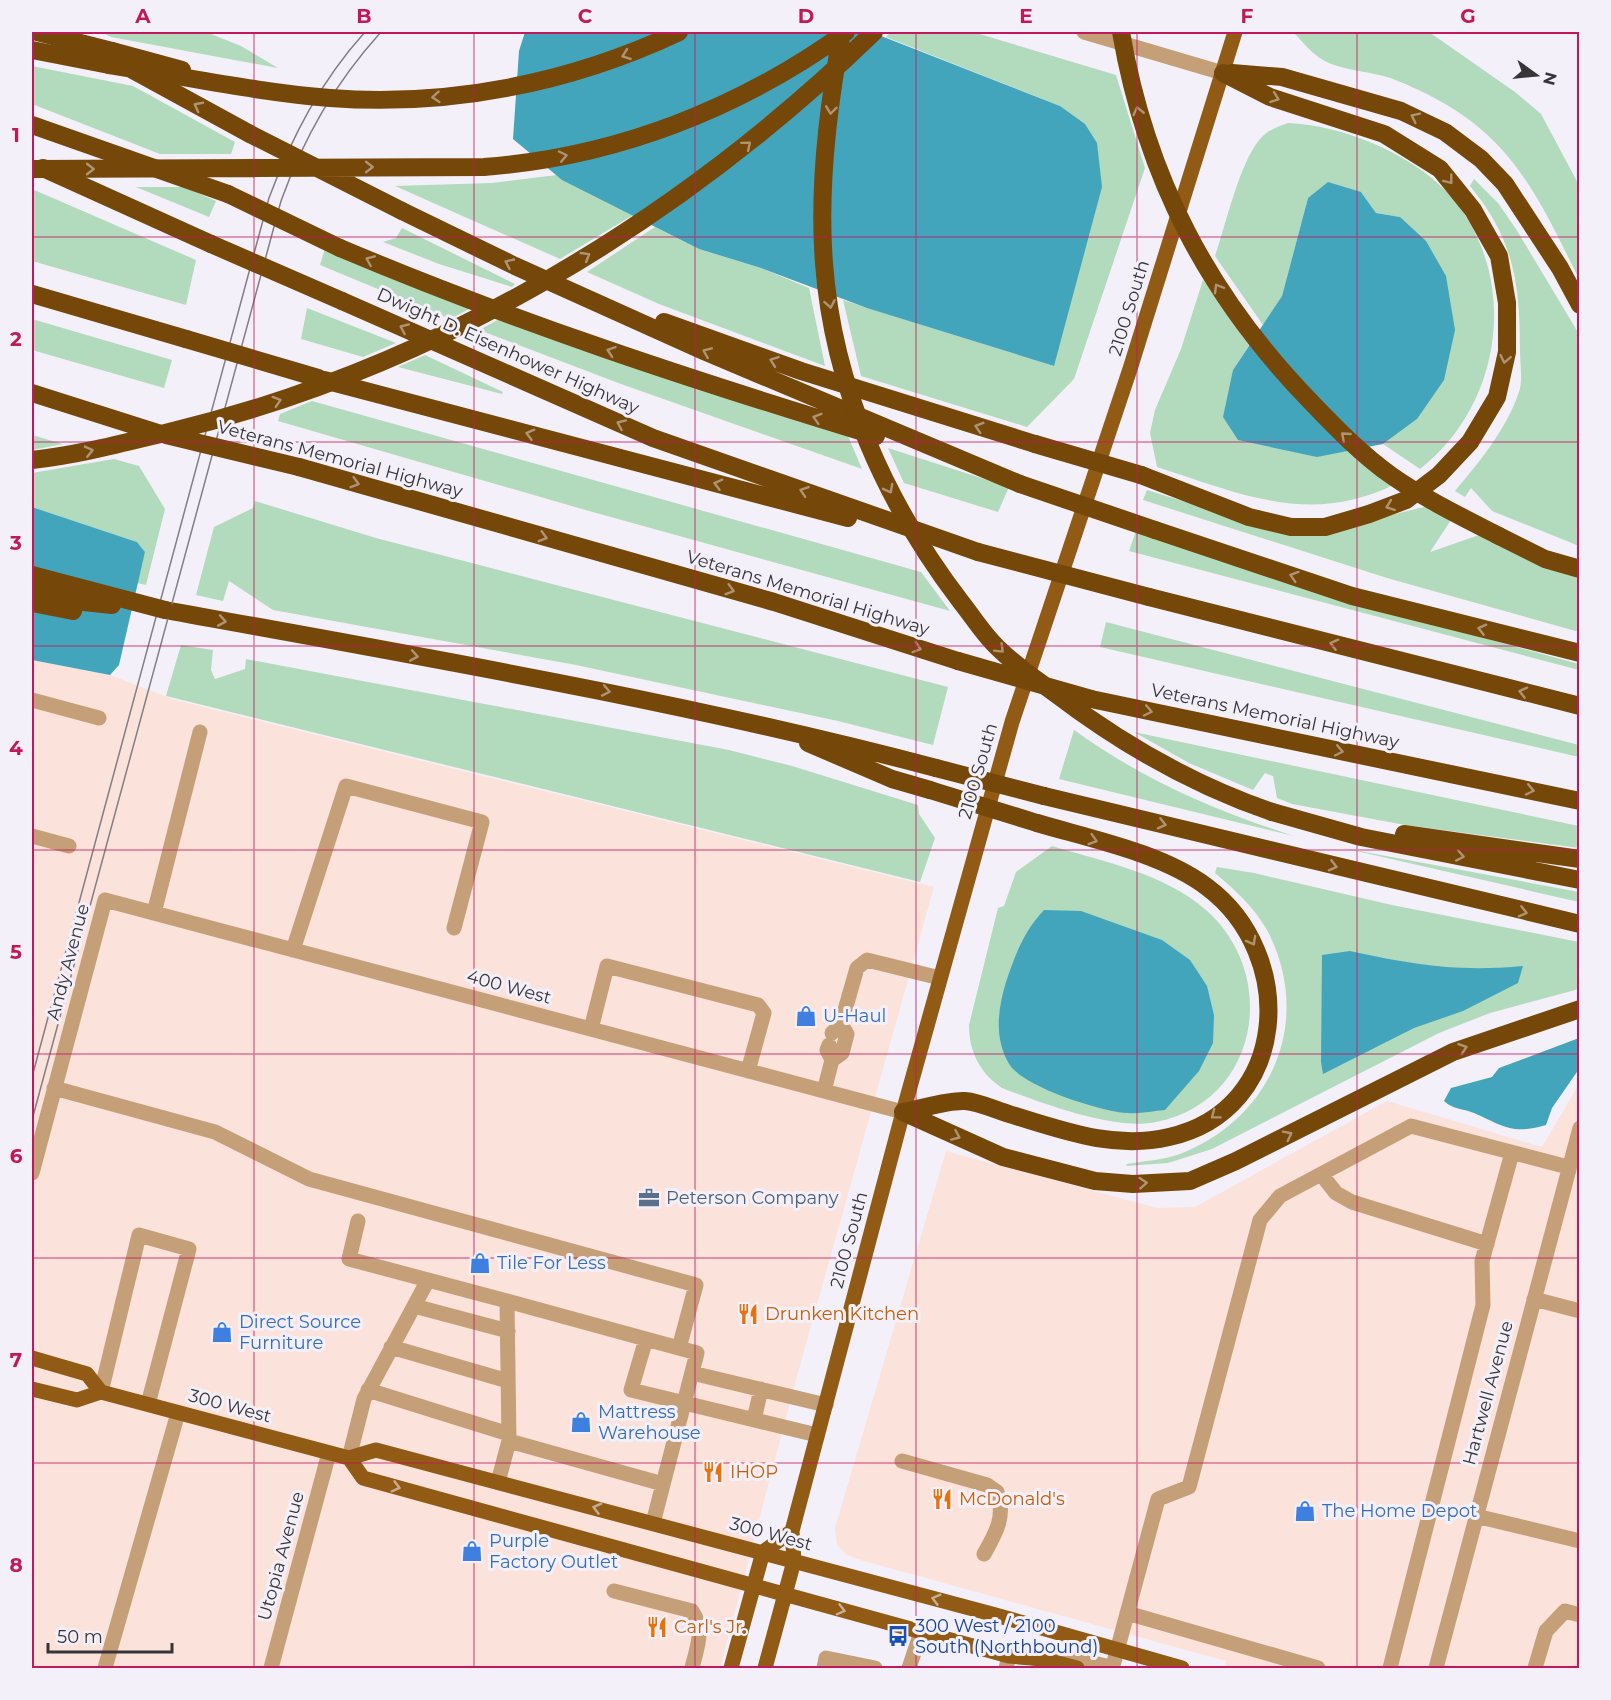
<svg xmlns="http://www.w3.org/2000/svg" width="1611" height="1700" viewBox="0 0 1611 1700" font-family="Montserrat,sans-serif">
<rect width="100%" height="100%" fill="#f4f0f9"/>
<path fill="#fbe2da" d="M32,660L110,675L175,700L934,887L797,1376L720,1668H32Z
M1579,1084V1668H1224L1226,1661L857,1559L847,1555L837,1545L835,1528L946,1151L1157,1208L1195,1207L1387,1101L1542,1147Z"/>
<path fill="#b2dabd" d="M101,32H206L241,46L278,68L111,37Z
M891,32H973L1116,75L1145,168L1074,379L1027,427L861,376L843,300L1054,366L1060,106L886,37Z
M1293,32H1429L1515,92L1541,114L1579,185V279C1530,179 1503,122 1393,79C1371,71 1343,71 1323,60C1312,54 1302,41 1293,32Z
M32,66L133,86L235,142L231,154H160L32,104Z
M1288,123C1342,125 1410,153 1448,193C1521,274 1504,404 1420,469L1383,444L1417,419L1400,217L1376,213L1361,192L1308,198L1282,296L1263,325L1215,256C1226,224 1239,164 1260,139C1268,130 1277,127 1288,123Z
M557,175L633,215L560,259L395,186L492,183Z
M1474,179L1498,203L1516,229L1579,334V546L1492,511L1471,488L1465,497L1455,491C1480,461 1506,430 1519,392C1523,381 1520,364 1520,351C1520,284 1514,239 1470,186Z
M136,187H184L216,201L209,217Z
M32,189L196,260L186,305L32,261Z
M655,227L699,249L761,268L809,288L825,366L659,304L587,272Z
M402,228L515,284L512,287L439,264L383,242L396,238Z
M326,245L479,304L450,319L320,265Z
M1203,280L1249,345L1233,370L1353,450L1397,483C1312,527 1241,494 1157,467L1150,433L1155,410L1181,349Z
M307,308L396,343L363,357L301,339Z
M507,315L848,436L862,469L621,384L479,330Z
M32,319L172,360L164,388L32,350Z
M425,355L503,392L502,394L398,367Z
M312,401L921,572L950,611L582,509L278,421L280,414Z
M32,435L63,444L32,450Z
M888,448L1009,487L998,512L904,483Z
M114,459L139,466L165,509L146,585L137,583L145,552L137,542L32,507V473Z
M1147,490L1257,524L1383,517L1432,505L1453,517L1430,552L1485,533L1579,570V632L1387,578L1143,500Z
M255,501L376,538L948,687L933,745L838,721L576,665L273,610L229,581L223,601L196,595L214,527L253,508Z
M1136,531L1377,609L1579,664V670L1129,551Z
M1106,622L1579,745V757L1100,647Z
M181,645L213,650L211,670L215,679L245,669L246,659L729,750L792,766L918,805L919,814L935,838L920,882L166,696Z
M1074,730C1142,779 1215,811 1294,836L1059,779Z
M1134,732L1579,826V848L1405,825L1292,804L1277,798L1273,776L1265,773L1253,790L1189,763Z
M1052,846C1104,862 1164,873 1206,910C1280,975 1259,1102 1156,1122C1115,1131 1042,1103 1002,1088C980,1073 969,1052 969,1025L998,908L1004,906L1016,872Z
M1343,848L1579,892V902Z
M1217,867L1254,873L1392,905L1579,942V989L1490,1013L1439,1033L1212,1149L1168,1163L1126,1166L1127,1164C1144,1161 1163,1160 1180,1154C1273,1118 1314,1019 1267,930C1254,907 1235,890 1215,873Z"/>
<path fill="#43a5bc" d="M525,32H871L1060,106L1085,124L1097,143L1102,187L1054,366L867,308L761,268L699,249L562,180L513,139L519,51Z
M1328,182L1361,192L1376,213L1400,217L1426,241L1446,276L1455,330L1444,380L1417,419L1383,444L1317,457L1238,440L1223,417L1233,370L1282,296L1308,198Z
M32,507L137,542L145,552L119,665L110,675L32,660Z
M1044,910L1081,911L1162,940L1190,960L1207,986L1214,1015L1213,1043L1199,1071L1165,1110C1153,1111 1140,1114 1128,1113C1102,1112 1019,1086 1008,1062C994,1036 998,1009 1006,982C1015,955 1024,931 1044,910Z
M1350,951C1415,965 1457,972 1523,966L1518,983L1463,1011L1414,1028L1323,1074L1321,1062L1322,955Z
M1579,1038V1069L1552,1108L1546,1125C1511,1135 1504,1126 1474,1113C1462,1108 1454,1110 1444,1101L1451,1088L1492,1077L1499,1068Z"/>
<g fill="none" stroke-linecap="round" stroke-linejoin="round">
<path stroke="#c59f77" stroke-width="15" d="M1084,32L1223,73
M32,700L99,718
M32,836L69,846
M154,913L200,732
M293,950L346,786L482,822L454,928
M591,1029L607,966L758,1005L764,1013L748,1071
M832,1033L841,1024L857,968L867,960L940,978
M829,1045L827,1050L832,1060
M54,1088L215,1132L309,1179L696,1285L679,1348
M824,1091L832,1060L842,1053L847,1034L841,1024
M32,1173L105,900L903,1112
M1321,1174L1336,1193L1352,1202L1487,1244
M358,1221L349,1259L428,1280
M1534,1299L1580,1311
M507,1301L697,1353L653,1523
M414,1306L508,1331
M646,1339L631,1390L817,1435
M391,1347L508,1381
M692,1373L826,1405
M368,1390L509,1434
M101,1392L139,1235L189,1249L148,1404
M754,1420L761,1389
M509,1441L663,1484
M349,1458L364,1399L428,1280L507,1301L509,1441L498,1482
M902,1461L987,1485L997,1492C1006,1516 996,1533 984,1554
M1476,1516L1580,1541
M614,1591L692,1611C705,1630 697,1647 692,1668
M1127,1613L1318,1668
M1042,1659L1065,1656L1110,1667L1114,1662L1158,1499L1189,1487L1260,1220L1280,1196L1411,1126L1568,1167
M105,1668L178,1413
M271,1668L329,1453
M824,1668L826,1658L875,1668
M909,1668L921,1632
M1006,1668L1009,1656
M1390,1668L1483,1305L1482,1261L1512,1153
M1436,1668L1580,1128
M1535,1668L1546,1631L1565,1611L1580,1615"/>
<path stroke="#915b15" stroke-width="15" d="M32,1358L87,1374L101,1392
M32,1389L77,1400L101,1392L349,1458L376,1450L992,1614L1182,1668
M349,1458L363,1478L1009,1656L1042,1659L1077,1668
M731,1668L763,1552L792,1531
M765,1668L794,1561L792,1531L903,1112L1012,722L1130,369L1235,32"/>
<path stroke="#754708" stroke-width="18" d="M32,50L109,65
M112,51L182,70
M133,70L250,134
M1232,73L1282,77L1401,111L1445,132L1481,159L1505,184L1560,268L1580,305
M32,125L228,194
M43,168L211,244
M402,211L515,266L706,352L1020,484
M340,248C515,322 695,381 876,436
M32,294L186,339
M342,301L653,438L978,552
M664,322L801,371L1035,444
M324,380L848,518
M32,393L158,433
M299,467L774,602L958,661
M1141,475L1249,517L1291,527H1325L1369,514L1406,500L1439,475L1470,442L1497,397L1507,352V303L1499,256L1473,210L1440,169L1384,134L1270,97L1223,73
M1155,530L1352,596L1580,653
M1499,536L1545,559L1580,569
M1149,597L1580,706
M165,610C423,657 682,701 936,768
M1091,699L1580,801
M808,743L892,779L930,790
M1044,796L1580,924
M1272,812L1361,837L1580,880
M1404,834L1580,859
M903,1112C922,1109 946,1100 965,1101C979,1102 996,1110 1009,1114C1062,1130 1113,1150 1169,1137C1290,1110 1298,955 1207,887C1162,853 1091,839 1037,823
M903,1112L1003,1157L1095,1181L1133,1184L1190,1181L1236,1161L1453,1052L1580,1009"/>
<path stroke="#817e84" stroke-width="1.5" d="M32,1077L269,198C292,136 321,81 365,32
M32,1120L281,201C304,137 335,83 381,32"/>
<path stroke="#754708" stroke-width="18" d="M37,32L112,51
M842,32C828,106 818,187 824,263C833,387 886,504 961,602C973,617 984,635 998,648C1016,666 1036,679 1056,694C1123,745 1193,785 1272,812
M1121,32C1146,177 1208,296 1311,402C1336,428 1362,455 1392,476C1425,499 1462,517 1499,536
M109,65C183,76 256,92 330,98C450,107 571,83 679,32
M250,134L402,211
M32,169L484,167C616,157 739,109 846,32
M228,194L340,248
M211,244L342,301
M186,339L318,378
M166,435L299,467
M1035,444L1141,475
M32,460C78,455 123,443 169,432C436,368 678,222 874,32
M1020,484L1155,530
M978,552L1149,597
M32,575L165,610
M32,589L84,602L112,605
M32,603L73,611
M958,661L1091,699
M936,768L1044,796
M930,790L1037,823"/>
</g>
<defs><path id="oneway-chevron" d="M-2-3.5L2.5 0L-2 3.5" fill="none" stroke-width="1.6" stroke-linecap="round" stroke-linejoin="round" transform="scale(1.5)"/></defs>
<g stroke="#ae9374">
<use href="#oneway-chevron" transform="translate(626 55) rotate(160)"/>
<use href="#oneway-chevron" transform="translate(436 97) rotate(175)"/>
<use href="#oneway-chevron" transform="translate(1275 98) rotate(20)"/>
<use href="#oneway-chevron" transform="translate(198 106) rotate(-152)"/>
<use href="#oneway-chevron" transform="translate(831 110) rotate(97)"/>
<use href="#oneway-chevron" transform="translate(1138 111) rotate(-103)"/>
<use href="#oneway-chevron" transform="translate(1415 117) rotate(-154)"/>
<use href="#oneway-chevron" transform="translate(747 145) rotate(-40)"/>
<use href="#oneway-chevron" transform="translate(563 156) rotate(-12)"/>
<use href="#oneway-chevron" transform="translate(369 167)"/>
<use href="#oneway-chevron" transform="translate(90 169)"/>
<use href="#oneway-chevron" transform="translate(1449 180) rotate(52)"/>
<use href="#oneway-chevron" transform="translate(586 256) rotate(-31)"/>
<use href="#oneway-chevron" transform="translate(370 260) rotate(-157)"/>
<use href="#oneway-chevron" transform="translate(509 263) rotate(-155)"/>
<use href="#oneway-chevron" transform="translate(1218 288) rotate(-120)"/>
<use href="#oneway-chevron" transform="translate(830 304) rotate(80)"/>
<use href="#oneway-chevron" transform="translate(404 328) rotate(-156)"/>
<use href="#oneway-chevron" transform="translate(611 351) rotate(-161)"/>
<use href="#oneway-chevron" transform="translate(707 352) rotate(-157)"/>
<use href="#oneway-chevron" transform="translate(1505 359) rotate(101)"/>
<use href="#oneway-chevron" transform="translate(774 361) rotate(-160)"/>
<use href="#oneway-chevron" transform="translate(277 401) rotate(-18)"/>
<use href="#oneway-chevron" transform="translate(817 418) rotate(-163)"/>
<use href="#oneway-chevron" transform="translate(621 424) rotate(-156)"/>
<use href="#oneway-chevron" transform="translate(979 427) rotate(-163)"/>
<use href="#oneway-chevron" transform="translate(530 434) rotate(-165)"/>
<use href="#oneway-chevron" transform="translate(1345 436) rotate(-139)"/>
<use href="#oneway-chevron" transform="translate(89 451) rotate(-13)"/>
<use href="#oneway-chevron" transform="translate(355 483) rotate(16)"/>
<use href="#oneway-chevron" transform="translate(718 484) rotate(-165)"/>
<use href="#oneway-chevron" transform="translate(889 489) rotate(62)"/>
<use href="#oneway-chevron" transform="translate(804 491) rotate(-161)"/>
<use href="#oneway-chevron" transform="translate(1390 506) rotate(159)"/>
<use href="#oneway-chevron" transform="translate(543 537) rotate(16)"/>
<use href="#oneway-chevron" transform="translate(1294 576) rotate(-162)"/>
<use href="#oneway-chevron" transform="translate(730 590) rotate(16)"/>
<use href="#oneway-chevron" transform="translate(222 621) rotate(10)"/>
<use href="#oneway-chevron" transform="translate(1482 629) rotate(-166)"/>
<use href="#oneway-chevron" transform="translate(1334 644) rotate(-166)"/>
<use href="#oneway-chevron" transform="translate(917 648) rotate(18)"/>
<use href="#oneway-chevron" transform="translate(1000 649) rotate(45)"/>
<use href="#oneway-chevron" transform="translate(414 656) rotate(10)"/>
<use href="#oneway-chevron" transform="translate(606 691) rotate(11)"/>
<use href="#oneway-chevron" transform="translate(1523 692) rotate(-166)"/>
<use href="#oneway-chevron" transform="translate(1148 711) rotate(12)"/>
<use href="#oneway-chevron" transform="translate(1339 751) rotate(12)"/>
<use href="#oneway-chevron" transform="translate(1530 790) rotate(12)"/>
<use href="#oneway-chevron" transform="translate(1162 824) rotate(14)"/>
<use href="#oneway-chevron" transform="translate(1093 840) rotate(17)"/>
<use href="#oneway-chevron" transform="translate(1460 856) rotate(11)"/>
<use href="#oneway-chevron" transform="translate(1333 866) rotate(14)"/>
<use href="#oneway-chevron" transform="translate(1523 912) rotate(14)"/>
<use href="#oneway-chevron" transform="translate(1252 941) rotate(61)"/>
<use href="#oneway-chevron" transform="translate(1463 1048) rotate(-19)"/>
<use href="#oneway-chevron" transform="translate(1215 1115) rotate(143)"/>
<use href="#oneway-chevron" transform="translate(1288 1135) rotate(-27)"/>
<use href="#oneway-chevron" transform="translate(956 1136) rotate(24)"/>
<use href="#oneway-chevron" transform="translate(1143 1183) rotate(-3)"/>
</g>
<g stroke="#c7ad92">
<use href="#oneway-chevron" transform="translate(396 1487) rotate(15)"/>
<use href="#oneway-chevron" transform="translate(597 1508) rotate(-165)"/>
<use href="#oneway-chevron" transform="translate(936 1599) rotate(-165)"/>
<use href="#oneway-chevron" transform="translate(841 1610) rotate(15)"/>
</g>
<path fill="none" stroke="#c2185b" stroke-width="1.5" stroke-opacity="0.55" d="M254,32V1668M474,32V1668M695,32V1668M916,32V1668M1137,32V1668M1357,32V1668M32,237H1580M32,442H1580M32,646H1580M32,850H1580M32,1054H1580M32,1258H1580M32,1463H1580"/>
<defs>
<symbol id="shop-bare" viewBox="-9 -9 18 18"><path d="M-5-2.5h2.3a2.7 3.5 0 0 1 5.4 0H5L5.5 6h-11ZM-1.5-2.5h3a1.5 2.3 0 0 0-3 0Z" fill="#3f7fe0" stroke="#f4f0f9" stroke-width="2.5" paint-order="stroke"/></symbol>
<symbol id="office-bare" viewBox="-9 -9 18 18"><path d="M-6-3h4V-5.5h4V-3h4V5H-6ZM-1-4.5V-3h2v-1.5ZM-6 0V1H6V0Z" fill="#5c6f8a" stroke="#f4f0f9" stroke-width="2.5" paint-order="stroke"/></symbol>
<symbol id="restaurant-bare" viewBox="-9 -9 18 18"><path d="M-5-6h1v4h1v-4h1v4h1v-4h1v5L-1.5 .5V6h-2V.5L-5-1ZM5-6V6H3V1.5H1.5Q1.5-4 5-6Z" fill="#e8710a" stroke="#f4f0f9" stroke-width="2.5" paint-order="stroke"/></symbol>
<symbol id="bus-bare" viewBox="-9 -9 18 18"><path d="M-5-6H5V4H4V6H2V4H-2V6H-4V4H-5ZM-3.5-4V0h7V-4ZM-3.5 1.2v1.5H-2V1.2ZM2 1.2v1.5H3.5V1.2Z" fill="#1a4fb4" stroke="#f4f0f9" stroke-width="2.5" paint-order="stroke"/></symbol>
</defs>
<g fill-rule="evenodd">
<use href="#shop-bare" x="791" y="1001" width="30" height="30"/>
<use href="#office-bare" x="634" y="1183" width="30" height="30"/>
<use href="#shop-bare" x="465" y="1248" width="30" height="30"/>
<use href="#restaurant-bare" x="733" y="1299" width="30" height="30"/>
<use href="#shop-bare" x="207" y="1317" width="30" height="30"/>
<use href="#shop-bare" x="566" y="1407" width="30" height="30"/>
<use href="#restaurant-bare" x="698" y="1457" width="30" height="30"/>
<use href="#restaurant-bare" x="927" y="1484" width="30" height="30"/>
<use href="#shop-bare" x="1290" y="1496" width="30" height="30"/>
<use href="#shop-bare" x="457" y="1536" width="30" height="30"/>
<use href="#restaurant-bare" x="642" y="1612" width="30" height="30"/>
<use href="#bus-bare" x="883" y="1621" width="30" height="30"/>
</g>
<g text-anchor="middle" stroke-width="6" stroke-linejoin="round" paint-order="stroke">
<g font-size="18" fill="#373539" stroke="#f4f0f9">
<text transform="translate(1129 308) rotate(-73)" y="6">2100 South</text>
<text transform="translate(508 351) rotate(24)" y="6">Dwight D. Eisenhower Highway</text>
<text transform="translate(340 459) rotate(15)" y="6">Veterans Memorial Highway</text>
<text transform="translate(808 593) rotate(17)" y="6">Veterans Memorial Highway</text>
<text transform="translate(1275 716) rotate(12)" y="6">Veterans Memorial Highway</text>
<text transform="translate(978 771) rotate(-74)" y="6">2100 South</text>
<text transform="translate(68 962) rotate(-75)" y="6">Andy Avenue</text>
<text transform="translate(509 987) rotate(15)" y="6">400 West</text>
<text transform="translate(849 1240) rotate(-75)" y="6">2100 South</text>
<text transform="translate(1488 1393) rotate(-75)" y="6">Hartwell Avenue</text>
<text transform="translate(230 1406) rotate(15)" y="6">300 West</text>
<text transform="translate(771 1534) rotate(15)" y="6">300 West</text>
<text transform="translate(281 1556) rotate(-75)" y="6">Utopia Avenue</text>
</g>
<g font-size="18" fill="#366cbe" stroke="#f4f0f9" text-anchor="start">
<text x="823" y="1022">U-Haul</text>
<text x="497" y="1269">Tile For Less</text>
<text x="239" y="1328">Direct Source<tspan x="239" dy="21">Furniture</tspan></text>
<text x="598" y="1418">Mattress<tspan x="598" dy="21">Warehouse</tspan></text>
<text x="1322" y="1517">The Home Depot</text>
<text x="489" y="1547">Purple<tspan x="489" dy="21">Factory Outlet</tspan></text>
</g>
<g font-size="18" fill="#4e5e75" stroke="#f4f0f9" text-anchor="start">
<text x="666" y="1204">Peterson Company</text>
</g>
<g font-size="18" fill="#c56008" stroke="#f4f0f9" text-anchor="start">
<text x="765" y="1320">Drunken Kitchen</text>
<text x="730" y="1478">IHOP</text>
<text x="959" y="1505">McDonald's</text>
<text x="674" y="1633">Carl's Jr.</text>
</g>
<g font-size="18" fill="#164399" stroke="#f4f0f9" text-anchor="start">
<text x="915" y="1632">300 West / 2100<tspan x="915" dy="21">South (Northbound)</tspan></text>
</g>
</g>
<rect width="1611" height="1700" fill="none" stroke="#f4f0f9" stroke-width="66"/>
<g transform="translate(1536 75) rotate(105)" stroke="#f4f0f9" stroke-width="4.5" paint-order="stroke">
<path d="M0-4.5L10 22L0 15L-10 22Z" fill="#373539"/>
<text y="-9" font-size="16" font-weight="bold" text-anchor="middle" fill="#373539">N</text>
</g>
<path d="M48 1643v9h124v-9" fill="none" stroke="#373539" stroke-width="3"/>
<text x="57" y="1643" font-size="18" fill="#373539" stroke="#f4f0f9" stroke-width="4.5" paint-order="stroke">50 m</text>
<rect x="33" y="33" width="1545" height="1634" fill="none" stroke="#c2185b" stroke-width="2"/>
<g font-size="20" text-anchor="middle" font-weight="bold" fill="#c2185b">
<text x="143" y="23">A</text>
<text x="364" y="23">B</text>
<text x="585" y="23">C</text>
<text x="806" y="23">D</text>
<text x="1026" y="23">E</text>
<text x="1247" y="23">F</text>
<text x="1468" y="23">G</text>
<text x="16" y="142">1</text>
<text x="16" y="346">2</text>
<text x="16" y="550">3</text>
<text x="16" y="755">4</text>
<text x="16" y="959">5</text>
<text x="16" y="1163">6</text>
<text x="16" y="1367">7</text>
<text x="16" y="1572">8</text>
</g>
</svg>
